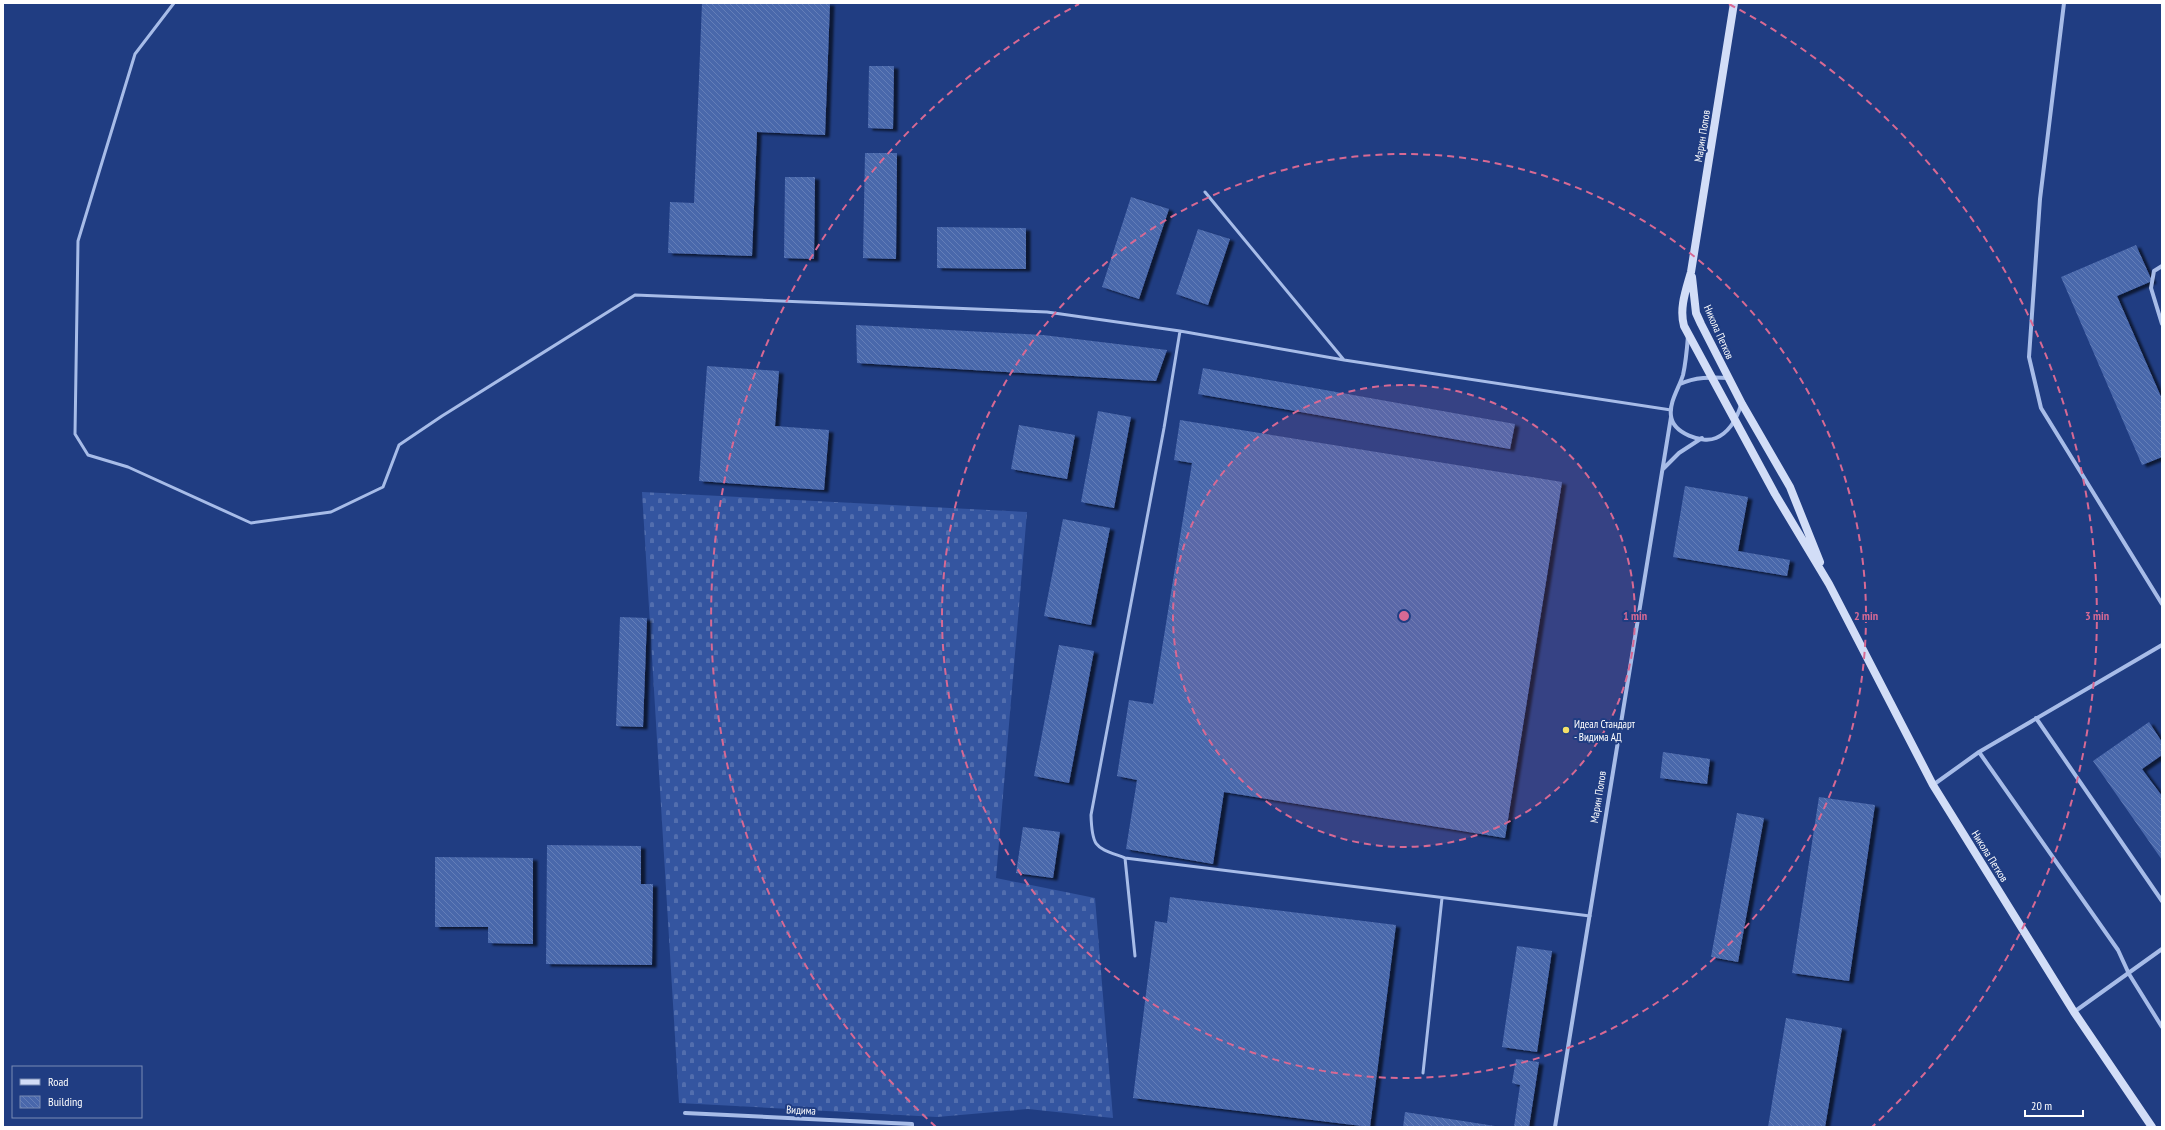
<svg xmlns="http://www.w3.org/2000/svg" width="2165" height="1130" viewBox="0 0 2165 1130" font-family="'PT Sans Narrow',sans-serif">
<defs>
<pattern id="cemetery-stones" width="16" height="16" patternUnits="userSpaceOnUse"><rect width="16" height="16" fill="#3455a0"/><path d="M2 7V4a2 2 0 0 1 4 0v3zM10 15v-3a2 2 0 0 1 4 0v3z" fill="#526eae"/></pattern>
<pattern id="building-back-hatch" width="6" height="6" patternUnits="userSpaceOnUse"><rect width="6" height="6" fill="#4967ab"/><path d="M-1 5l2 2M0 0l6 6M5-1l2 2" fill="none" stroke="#647eb8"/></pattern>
<filter id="shadow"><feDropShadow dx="4.5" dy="2.5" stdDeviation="1" flood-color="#0009"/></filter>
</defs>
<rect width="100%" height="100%" fill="#203d82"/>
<path fill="url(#cemetery-stones)" d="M642,492L1027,512L996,878L1095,898L1113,1118L1028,1109L937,1117L679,1103Z"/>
<path fill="url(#building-back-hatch)" filter="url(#shadow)" d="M702,3H830L825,135L757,132L752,256L668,253L670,202L694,203Z
M869,66H894L893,129L868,128Z
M865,153H897L896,259L863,258Z
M785,177H815L814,259L784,258Z
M1131,197L1169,209L1139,299L1102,287Z
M937,227L1026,228V269L937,268Z
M1198,229L1230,239L1208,305L1176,294Z
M2136,245L2152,281L2117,296L2162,399V457L2142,465L2061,277Z
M856,325L1043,335L1167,350L1156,381L857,363Z
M707,366L779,371L775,426L829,430L824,490L699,481Z
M1203,368L1515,424L1510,449L1198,394Z
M1098,411L1131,417L1114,508L1081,502Z
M1180,420L1562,482L1505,838L1224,792L1213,864L1126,849L1137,780L1117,776L1129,700L1153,704L1192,463L1174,460Z
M1019,425L1075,435L1067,479L1011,469Z
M1685,486L1748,497L1738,551L1790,560L1787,576L1673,557Z
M1063,519L1110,528L1091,625L1044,616Z
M620,617L647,618L643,727L616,726Z
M1059,645L1094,651L1069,783L1034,776Z
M2149,722L2162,742V755L2142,769L2162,796V860L2093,761Z
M1663,752L1710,759L1707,784L1660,778Z
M1819,797L1875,805L1849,981L1792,973Z
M1737,813L1764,818L1738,962L1711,957Z
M1023,827L1060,832L1053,878L1016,873Z
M547,845L641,846V884H653L652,965L546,964Z
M435,857L533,858V944L488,943V927H435Z
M1170,897L1396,925L1370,1127L1133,1098L1155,921L1167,923Z
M1517,946L1552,951L1537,1052L1502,1047Z
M1786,1018L1842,1028L1825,1127H1768Z
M1516,1059L1539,1062L1529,1127H1514L1520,1085L1512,1083Z
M1405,1112L1495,1126V1127H1403Z"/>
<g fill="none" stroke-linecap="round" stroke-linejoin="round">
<path stroke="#a7bce8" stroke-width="3" d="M174,3L135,54L78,241L75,434L88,455L128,467L251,523L331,512L383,487L399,445L442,416L635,295L1047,312L1180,331L1344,360L1671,410
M1205,192L1344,360
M1180,331L1164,428L1091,815C1092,849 1096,847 1125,858L1590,916
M1125,858L1135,956
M1423,1073L1442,898"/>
<path stroke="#a7bce8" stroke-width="4" d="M2064,3L2040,199L2029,357L2041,408L2162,604
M2162,266L2154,271L2151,288L2162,324
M1688,336C1687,349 1686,362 1683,375C1679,388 1669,402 1671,416C1673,433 1702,444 1716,438C1730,432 1737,418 1741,405
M1680,384C1695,377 1711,377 1728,378
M1663,469L1679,453L1702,438
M2036,718L2162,901
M1979,752L2118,950L2129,974L2162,1027
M1933,785L1979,752L2162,645
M2074,1012L2162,949
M685,1113L912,1124V1127
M1555,1127L1671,417"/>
<path stroke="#d2ddf7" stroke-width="8" d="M1734,3L1691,272C1686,290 1679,308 1684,326L1775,494L1829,584L1933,785L2074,1012L2152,1127
M1692,277L1696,313L1701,324L1742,404L1790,487L1820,562"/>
</g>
<circle cx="1404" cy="616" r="231" fill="#d76994" fill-opacity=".12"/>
<g fill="none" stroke="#d76994" stroke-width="2" stroke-dasharray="7 5">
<circle cx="1404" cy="616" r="231"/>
<circle cx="1404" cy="616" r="462"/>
<path d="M936 1127A693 693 0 0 1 1079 4M1729 4A693 693 0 0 1 1872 1127"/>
</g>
<circle fill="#f5e068" stroke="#203d82" stroke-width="1.5" cx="1566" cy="730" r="4"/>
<g text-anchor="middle" stroke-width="4" stroke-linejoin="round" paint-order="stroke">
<g font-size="11" fill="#fff" stroke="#203d82">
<text transform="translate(1702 136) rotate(-81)" y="4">Марин Попов</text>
<text transform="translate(1719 332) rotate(66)" y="4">Никола Петков</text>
<text transform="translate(1598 797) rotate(-81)" y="4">Марин Попов</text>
<text transform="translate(1990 856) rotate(58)" y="4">Никола Петков</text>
<text transform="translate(801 1110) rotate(3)" y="4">Видима</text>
</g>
<g font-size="11" fill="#fff" stroke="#203d82" text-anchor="start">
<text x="1574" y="728">Идеал Стандарт<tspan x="1574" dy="13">- Видима АД</tspan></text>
</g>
</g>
<circle cx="1404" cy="616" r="6" fill="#d76994" stroke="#203d82" stroke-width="2"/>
<g font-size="12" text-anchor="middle" font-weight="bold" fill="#d76994" stroke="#203d82" stroke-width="4" stroke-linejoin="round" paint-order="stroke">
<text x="1635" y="620">1 min</text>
<text x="1866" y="620">2 min</text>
<text x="2097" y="620">3 min</text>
</g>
<rect width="2165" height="1130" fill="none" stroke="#ffffff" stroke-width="8"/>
<rect x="12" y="1066" width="130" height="52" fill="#203d82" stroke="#798bb4"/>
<rect x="20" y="1079" width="20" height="6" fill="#d2ddf7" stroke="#798bb4"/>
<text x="48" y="1086" font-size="12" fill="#ffffff">Road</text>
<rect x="20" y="1096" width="20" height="12" fill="url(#building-back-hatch)" stroke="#798bb4"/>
<text x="48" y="1106" font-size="12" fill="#ffffff">Building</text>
<path d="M2025 1110v6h58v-6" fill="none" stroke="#ffffff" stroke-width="2"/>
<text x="2031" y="1110" font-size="12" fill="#ffffff" stroke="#203d82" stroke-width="3" paint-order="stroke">20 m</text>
</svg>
